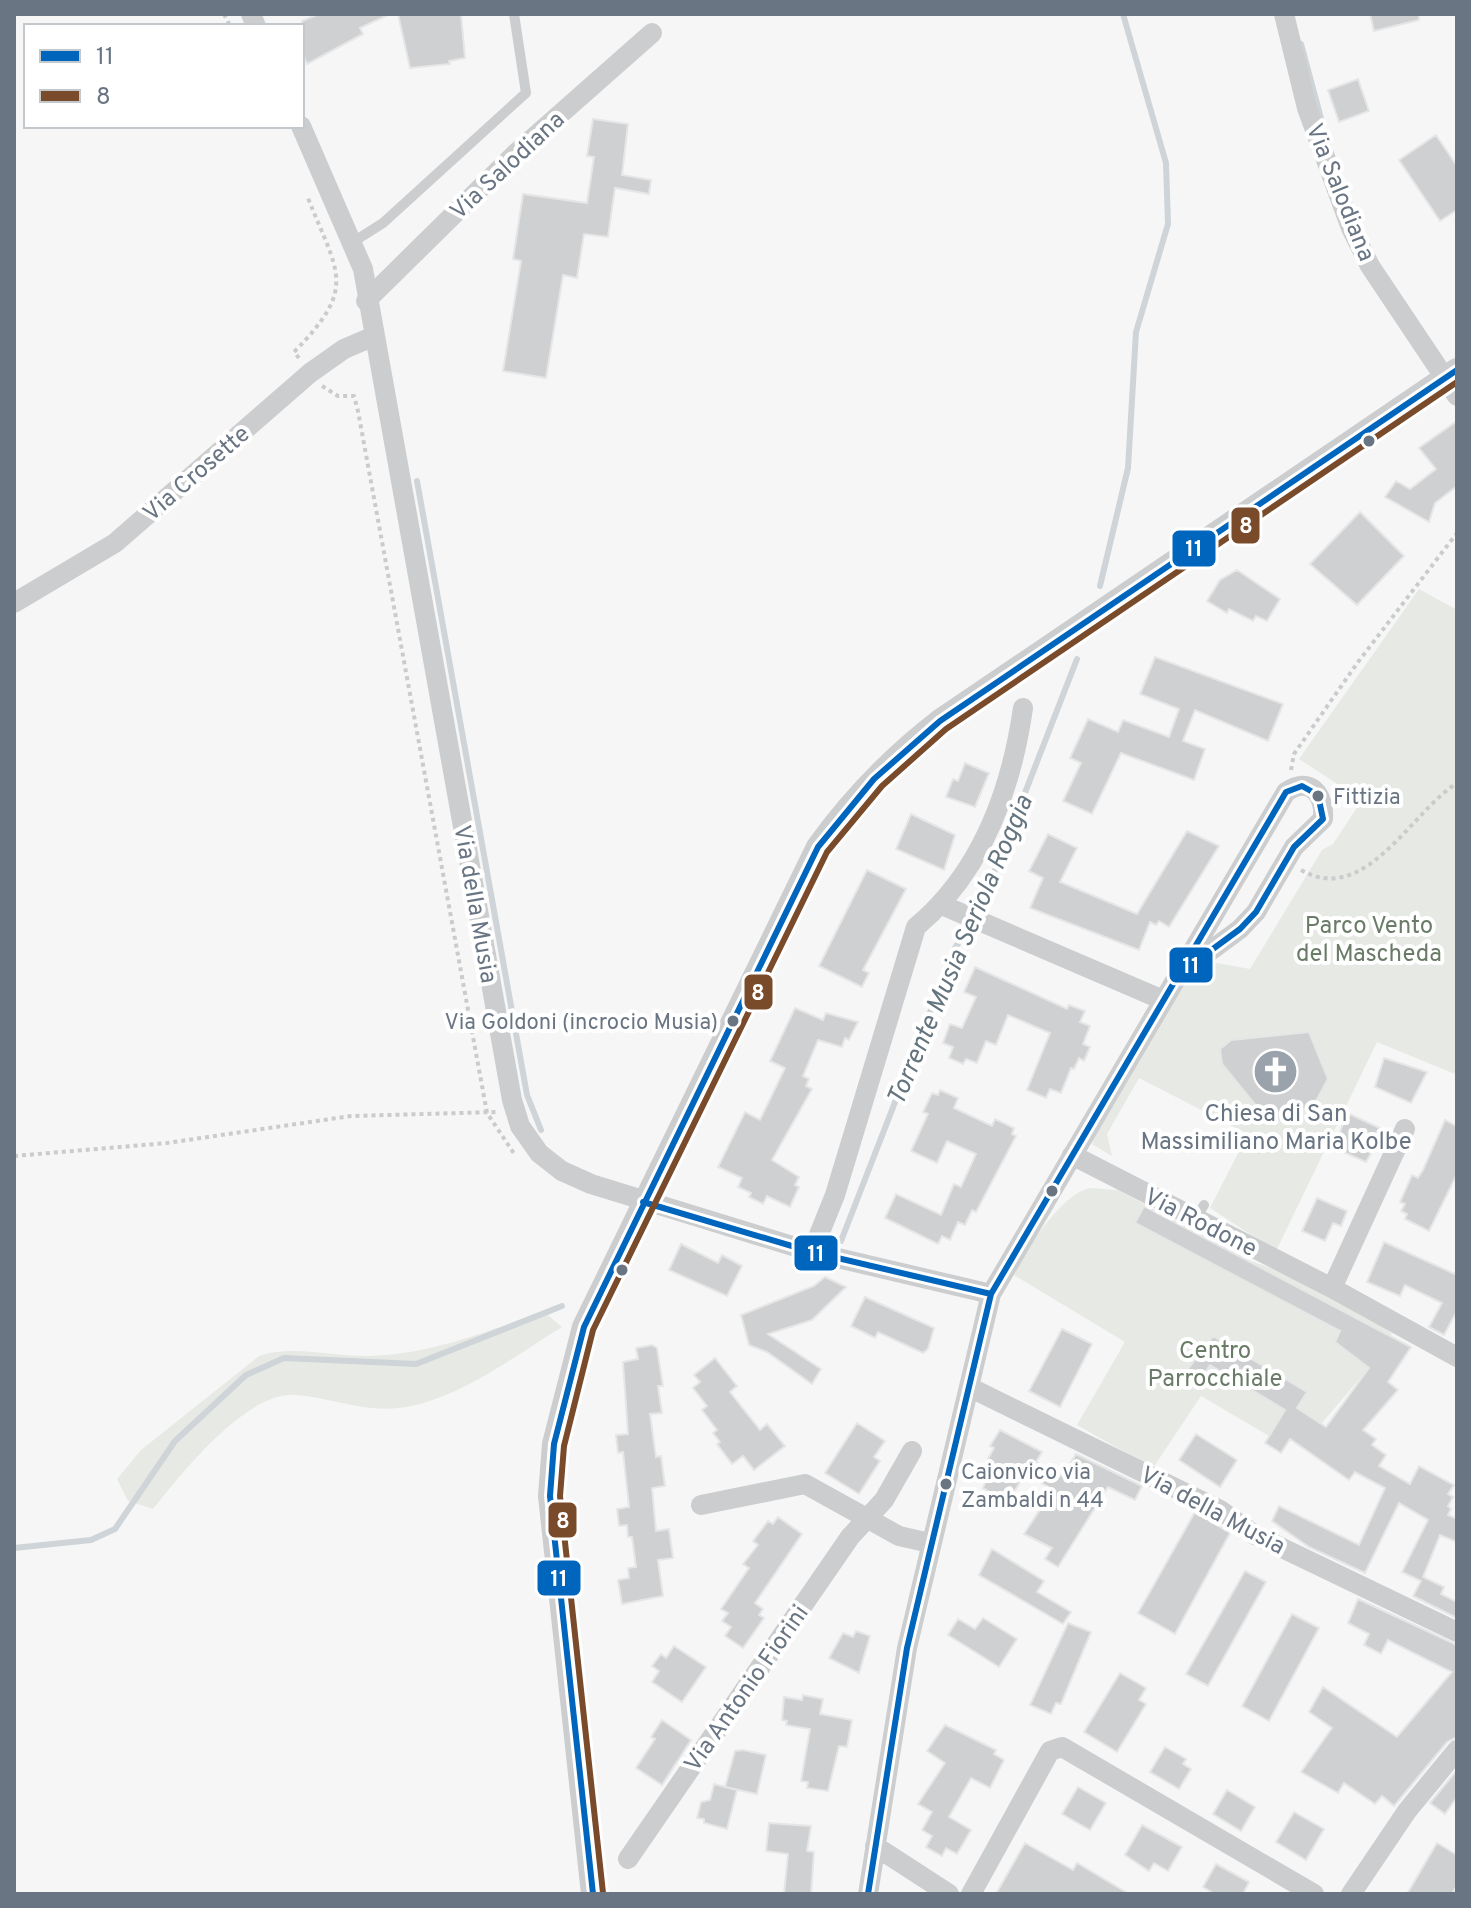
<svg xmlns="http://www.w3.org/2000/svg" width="1471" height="1908" viewBox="0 0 1471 1908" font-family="Overpass,sans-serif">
<rect width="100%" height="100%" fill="#f6f6f6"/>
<path fill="#e6e9e4" d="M1419,589L1457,610V1069L1455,1074L1377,1042L1276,1251L1210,1208L1248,1134L1139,1078L1107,1134L1112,1156L1092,1144L1096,1127L1191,971L1206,961L1250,969L1322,850L1333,844L1362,800L1299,759Z
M1089,1188L1118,1190L1250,1261C1300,1276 1349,1305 1392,1333L1369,1368L1321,1424L1290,1404L1269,1436L1201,1396L1153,1468L1077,1425L1125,1342L1014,1275C1027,1248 1060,1196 1089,1188Z
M543,1311L562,1327C513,1357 457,1401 399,1408C362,1412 332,1398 296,1395C246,1391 182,1473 153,1509L128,1501L117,1479L141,1450L259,1356C292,1345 328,1356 363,1356C426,1356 486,1332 543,1311Z"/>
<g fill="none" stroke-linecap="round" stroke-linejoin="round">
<path stroke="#ced4d7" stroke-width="6" d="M1301,44L1322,122
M417,481L527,1095L541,1130
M1100,586L1128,468L1136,332L1168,224L1166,163L1123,14
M841,1241L955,948L979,911L1077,659
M14,1548L91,1540L115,1529L175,1441L246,1375L284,1358L416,1364L562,1306"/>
</g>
<path fill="#cfd0d1" stroke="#e6e6e6" stroke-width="2" d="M319,14H390L360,28L363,34L307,64L302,52V21Z
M398,14H461L465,58L449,61L450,64L410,68Z
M1370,14H1419V20L1374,31Z
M1358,79L1369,111L1339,122L1328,90Z
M593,119L628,124L622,175L651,180L649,194L615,188L608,237L584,234L577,278L563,275L546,378L503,371L521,261L513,259L523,194L587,203L594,157L587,156Z
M1436,135L1457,166V210L1440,221L1399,160Z
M1457,421V486L1435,503L1429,522L1385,497L1396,481L1410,489L1436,469L1419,448Z
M1360,512L1404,556L1357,605L1310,564Z
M1237,570L1280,599L1267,621L1256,616L1253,621L1229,609L1227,613L1207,601L1220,580Z
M1155,657L1283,704L1268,741L1195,710L1183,741L1205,749L1194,780L1121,753L1092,814L1063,801L1081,763L1070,758L1088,719L1118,732L1123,720L1169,737L1179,709L1140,694Z
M965,763L989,773L975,807L946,797L953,779L958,781Z
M911,814L955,835L944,870L896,849Z
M1187,831L1219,846L1169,927L1159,921L1156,925L1150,922L1139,950L1030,908L1043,878L1029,871L1048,834L1077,848L1060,882L1137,914Z
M867,870L906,889L863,970L869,973L862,987L819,966Z
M975,967L1067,1009L1069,1005L1085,1011L1080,1022L1090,1026L1083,1044L1090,1047L1084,1061L1079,1058L1074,1069L1071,1068L1061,1093L1050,1089L1046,1098L1027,1090L1050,1033L1008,1015L996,1045L986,1041L977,1063L966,1059L963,1064L949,1058L953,1047L943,1043L950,1024L962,1028L976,997L964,992Z
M795,1008L823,1020L826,1013L858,1022L849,1040L845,1038L842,1047L818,1040L803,1076L809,1079L806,1086L812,1089L772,1160L799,1177L795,1185L799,1187L790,1207L767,1196L763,1204L749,1197L751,1193L738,1187L742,1178L718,1167L745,1112L760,1120L785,1068L770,1061Z
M1309,1032L1328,1079L1314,1105L1270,1123L1222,1064L1220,1049L1231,1040Z
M1384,1058L1427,1072L1411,1103L1375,1087Z
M940,1090L958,1098L954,1108L992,1126L995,1119L1014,1128L1012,1134L1016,1136L976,1212L972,1210L965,1225L958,1222L950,1240L942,1236L938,1244L885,1218L896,1194L941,1215L954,1184L961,1187L976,1154L947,1141L937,1163L911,1151L928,1114L923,1112L932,1093L938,1095Z
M1347,1113L1384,1130L1366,1162L1334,1148Z
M1445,1120L1457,1126V1174L1429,1231L1405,1219L1407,1214L1401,1211L1405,1204L1400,1202L1412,1175L1418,1178L1423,1170Z
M1317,1198L1347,1211L1341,1226L1333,1223L1325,1241L1302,1231Z
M1144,1206L1411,1347L1388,1382L1398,1390L1363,1430L1376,1439L1372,1445L1386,1455L1379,1466L1410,1484L1419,1466L1454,1485L1448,1494L1453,1497L1448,1506L1451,1509L1448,1515L1457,1519V1542L1440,1535L1423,1577L1444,1587L1441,1594L1457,1602V1618L1413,1596L1421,1581L1402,1572L1428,1520L1399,1503L1365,1573L1309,1547L1272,1521L1279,1506L1359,1545L1385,1488L1355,1472L1349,1480L1290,1439L1281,1453L1265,1443L1285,1410L1210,1365L1198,1384L1185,1373L1213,1336L1307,1392L1297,1408L1326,1427L1369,1368L1335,1342L1340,1331L1135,1223Z
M1384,1242L1457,1275V1311L1444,1335L1429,1327L1442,1303L1405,1285L1400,1296L1367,1282Z
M681,1244L718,1263L722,1255L742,1266L727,1296L669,1270Z
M825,1277L846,1287L812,1320L768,1334L821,1369L812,1384L767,1352L749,1345L741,1315L814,1286Z
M865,1297L934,1328L928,1349L923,1353L878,1332L875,1338L851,1326Z
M1062,1329L1092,1344L1060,1407L1029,1391Z
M652,1345L657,1348L663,1386H658L662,1413L650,1414L656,1457L661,1456L665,1486L652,1488L656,1531L669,1529L673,1558L658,1560L663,1596L622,1604L618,1580L629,1578L628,1568L636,1567L632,1537H628L627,1525L619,1526L617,1509L629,1507L623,1452L618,1453L616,1435L628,1434L623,1362L638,1359L636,1348Z
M715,1358L737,1386L730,1392L760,1430L767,1424L785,1446L754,1470L743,1456L732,1464L717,1444L720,1442L713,1433L717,1430L702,1410L707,1406L693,1388L700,1382L694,1375Z
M857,1423L885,1441L874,1457L880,1461L859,1494L825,1473Z
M1000,1430L1042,1452L1036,1462L1062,1476L1076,1454L1142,1486L1135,1500L1108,1487L1058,1567L1045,1559L1052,1548L1024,1534L1053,1490L1025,1473L1008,1503L983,1488L993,1462L988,1459L994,1448L990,1446Z
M1196,1434L1237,1460L1220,1487L1179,1460Z
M1195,1512L1230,1533L1175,1634L1138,1613Z
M778,1517L802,1534L755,1603L763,1609L759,1615L764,1618L743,1648L725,1636L731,1627L722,1621L728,1613L721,1609L749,1568L743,1564L758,1545L753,1541L768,1521L773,1524Z
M992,1549L1044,1581L1037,1592L1071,1612L1063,1624L979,1575Z
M1245,1571L1266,1582L1208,1686L1186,1674Z
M1358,1599L1457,1645V1737L1447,1742L1394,1806L1382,1796L1375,1804L1344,1783L1338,1793L1301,1772L1332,1728L1309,1712L1323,1687L1397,1737L1452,1672L1388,1640L1381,1654L1364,1645L1369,1634L1348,1623Z
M1292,1614L1319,1628L1269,1721L1242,1706Z
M983,1618L1017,1639L999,1667L948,1635L958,1619L975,1629Z
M1068,1623L1091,1632L1061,1704L1056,1703L1051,1714L1030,1705Z
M856,1631L870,1636L859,1673L829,1658L843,1633L853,1637Z
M674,1646L706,1667L682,1702L652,1682L659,1671L652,1666L661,1654L666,1658Z
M1120,1673L1146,1688L1139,1700L1146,1704L1117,1752L1084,1732Z
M803,1695L823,1699L820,1714L852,1720L847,1747L839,1746L828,1791L807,1788L808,1782L801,1781L810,1729L786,1725L787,1721L782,1720L784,1697L802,1700Z
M662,1720L691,1740L662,1785L636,1768L655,1739L651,1737Z
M945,1725L996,1750L994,1754L1004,1760L990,1788L971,1778L949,1817L971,1830L957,1854L946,1848L942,1856L926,1847L932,1836L922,1830L932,1812L918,1804L945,1763L927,1751Z
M1165,1747L1186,1759L1183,1764L1191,1769L1179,1789L1150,1772Z
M743,1750L766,1755L757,1794L725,1787L735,1751Z
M1457,1770V1797L1445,1814L1430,1803Z
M714,1784L737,1790L727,1829L704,1823V1819L697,1818L701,1802L710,1800Z
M1078,1787L1106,1803L1090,1830L1062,1814Z
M1227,1790L1255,1807L1241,1831L1213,1814Z
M1294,1812L1324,1829L1306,1860L1276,1842Z
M769,1823L811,1826L807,1851L814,1852L811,1894H784L788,1854L766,1851Z
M1142,1825L1182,1847L1168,1871L1154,1863L1149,1871L1125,1855Z
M1025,1843L1073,1870L1077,1863L1129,1894H996Z
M1437,1843L1457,1855V1885L1452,1894H1407Z
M1216,1864L1249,1882L1243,1894H1215L1203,1887Z"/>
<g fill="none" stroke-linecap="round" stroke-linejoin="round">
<path stroke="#cacbcc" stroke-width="4" stroke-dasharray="4 4" stroke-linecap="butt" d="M224,14L230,26
M299,358L294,352C358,287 338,274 308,198
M322,386L338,396H354L358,411L487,1113L515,1155
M1291,770L1294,754L1358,662L1457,533
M1301,870C1365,907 1411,812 1457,783
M14,1156L167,1143L351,1116L497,1112"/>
<path stroke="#cccdcf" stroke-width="10" d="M353,242L383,223L526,93L514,14
M1195,1220L1204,1205"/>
<path stroke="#cccdcf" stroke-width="20" d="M251,14L256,26
M1284,14L1307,108L1351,228L1370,266L1457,396
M301,126L363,269L512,1100L520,1126L539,1153L562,1171L591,1184L812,1252L991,1294
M366,301L515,154L652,33
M14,603L115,543L310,373L344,349L372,337
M942,905L1163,1000
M1072,1155L1332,1288L1457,1357
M812,1252L835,1195L916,927C982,872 1011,791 1023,708
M1332,1288L1405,1129
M969,1387L1220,1510L1255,1535L1457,1632
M701,1505L805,1484L899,1536L930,1543
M875,1846L949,1894
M628,1859L850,1537L884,1500L912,1451
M868,1894L907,1648L991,1294L1286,792C1310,775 1325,795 1323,819L1294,847L1256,912L1240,929L1179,974
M971,1894L1050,1751L1062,1747L1314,1894
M1351,1894L1407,1811L1457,1750"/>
<path stroke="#cccdcf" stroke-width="24" d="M593,1894L550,1496L554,1444L584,1327L818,847C854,797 892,758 940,721L1457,370"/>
<defs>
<path id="bus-1" d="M1302,786L1318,795L1323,819L1294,847L1256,912L1240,929L1179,974L1286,792Z
M643,1202L812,1252L991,1294
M593,1894L550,1496L554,1444L584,1327L818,847L874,779L940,721L1457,370
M868,1894L907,1648L991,1294L1179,974"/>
<path id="bus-2" d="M603,1893L560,1496L564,1446L593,1330L827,852L882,786L946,729L1457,382"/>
</defs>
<use href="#bus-1" stroke="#fff" stroke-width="12"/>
<use href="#bus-2" stroke="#fff" stroke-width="12"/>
<use href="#bus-1" stroke="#0065bd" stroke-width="6"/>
<use href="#bus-2" stroke="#7a4b2a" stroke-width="6"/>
</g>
<defs>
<symbol id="church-disc" viewBox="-11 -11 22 22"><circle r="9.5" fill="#9aa2ab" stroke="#fff"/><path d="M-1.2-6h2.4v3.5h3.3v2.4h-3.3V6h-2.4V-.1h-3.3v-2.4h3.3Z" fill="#fff"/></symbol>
</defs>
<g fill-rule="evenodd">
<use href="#church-disc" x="1250" y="1046" width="51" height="51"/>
</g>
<g fill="#697583" stroke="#fff" stroke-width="3">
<circle cx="1369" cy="441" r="7"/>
<circle cx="1318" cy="796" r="7"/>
<circle cx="733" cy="1021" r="7"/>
<circle cx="1052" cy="1191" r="7"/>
<circle cx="622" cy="1270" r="7"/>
<circle cx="946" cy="1484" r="7"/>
</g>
<g text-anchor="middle" stroke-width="8" stroke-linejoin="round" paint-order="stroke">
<g font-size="22" fill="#697583" stroke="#fff" text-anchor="start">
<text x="1333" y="804">Fittizia</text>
<text x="718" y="1029" text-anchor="end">Via Goldoni (incrocio Musia)</text>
<text x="961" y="1479">Caionvico via<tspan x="961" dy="28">Zambaldi n 44</tspan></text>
</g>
<g font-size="24" fill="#697583" stroke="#fff">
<text transform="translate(507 165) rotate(-43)" y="8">Via Salodiana</text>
<text transform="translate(1341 192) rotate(68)" y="8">Via Salodiana</text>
<text transform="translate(196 473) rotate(-41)" y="8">Via Crosette</text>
<text transform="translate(476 904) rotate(80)" y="8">Via della Musia</text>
<text transform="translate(1201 1222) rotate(27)" y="8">Via Rodone</text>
<text transform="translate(1213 1510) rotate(28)" y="8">Via della Musia</text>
<text transform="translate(746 1688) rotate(-55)" y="8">Via Antonio Fiorini</text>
</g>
<g font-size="24" fill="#6a7b67" stroke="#fff">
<text x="1369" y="933">Parco Vento<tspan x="1369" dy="28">del Mascheda</tspan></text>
<text x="1215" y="1358">Centro<tspan x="1215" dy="28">Parrocchiale</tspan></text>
</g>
<g font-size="24" fill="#697583" stroke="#fff">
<text x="1276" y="1121">Chiesa di San<tspan x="1276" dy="28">Massimiliano Maria Kolbe</tspan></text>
</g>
<g font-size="26" font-style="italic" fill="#65757f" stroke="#fff">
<text transform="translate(959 950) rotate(-67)" y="9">Torrente Musia Seriola Roggia</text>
</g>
</g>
<g stroke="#fff" stroke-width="3">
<rect x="1230" y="506" width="31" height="39" rx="8" fill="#7a4b2a"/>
<rect x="1171" y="529" width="46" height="39" rx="8" fill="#0065bd"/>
<rect x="1168" y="946" width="46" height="38" rx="8" fill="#0065bd"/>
<rect x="743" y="973" width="31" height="38" rx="8" fill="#7a4b2a"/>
<rect x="793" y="1234" width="46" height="38" rx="8" fill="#0065bd"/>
<rect x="547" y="1501" width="31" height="38" rx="8" fill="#7a4b2a"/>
<rect x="536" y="1559" width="46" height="38" rx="8" fill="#0065bd"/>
</g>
<g font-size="22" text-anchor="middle" font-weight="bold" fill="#fff">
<text x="1246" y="533">8</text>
<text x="1194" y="556">11</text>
<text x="1191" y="973">11</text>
<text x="758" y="1000">8</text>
<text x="816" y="1261">11</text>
<text x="563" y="1528">8</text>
<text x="559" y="1586">11</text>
</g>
<rect width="1471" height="1908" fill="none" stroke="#697583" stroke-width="32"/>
<rect x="24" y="24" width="280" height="104" fill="#ffffff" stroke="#c3c8cd" stroke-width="2"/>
<rect x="40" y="50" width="40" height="12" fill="#0065bd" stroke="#c3c8cd" stroke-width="2"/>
<text x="96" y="64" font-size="24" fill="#697583">11</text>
<rect x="40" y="90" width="40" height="12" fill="#7a4b2a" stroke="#c3c8cd" stroke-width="2"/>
<text x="96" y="104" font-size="24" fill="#697583">8</text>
</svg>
